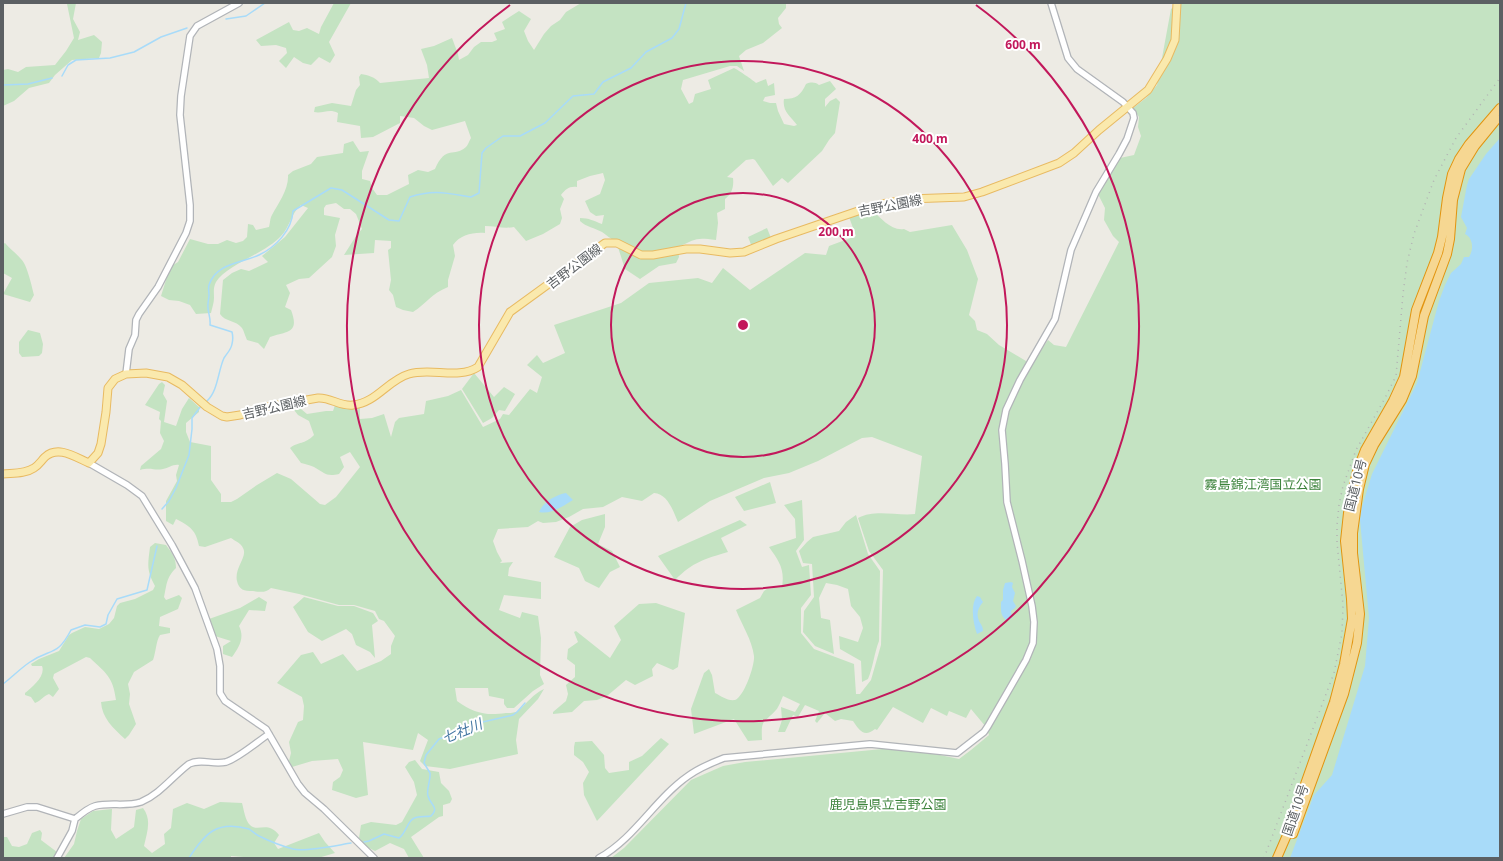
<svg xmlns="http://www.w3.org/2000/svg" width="1503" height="861" viewBox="0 0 1503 861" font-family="'Noto Sans','Noto Sans JP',sans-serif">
<rect width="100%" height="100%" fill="#edebe4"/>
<path fill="#c4e3c2" d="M65,3H76L73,19L80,32L78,40L94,35L102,42L101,53L99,58L72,60L55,75L49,83L29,88L14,101L3,106V70L8,69L18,72L26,67L55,65L66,51L74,38L67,4Z
M334,3H351L329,42L335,55L330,63L319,57L311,65L303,63L294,57L286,68L279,61L287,53L286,48L276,45L261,46L256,40L289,22L293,30L299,31L307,28L319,34L321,27Z
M581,3H786V8L778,18L779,24L782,28L763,43L746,50L739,56L744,71L737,66H730L683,80L681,89L689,104L693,102L695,94L711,89L708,80L734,68C738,70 753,80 756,83L766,79L768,86L774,83L775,95L765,97L763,101L770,103H776L778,111L784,124L794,126L797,125C790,116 782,111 784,99C796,99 801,95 806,84C811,82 815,82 819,85L830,81L836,89L825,99V107L830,101L836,98L840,102L835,133L829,140L822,151L788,183L782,178L773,186L755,160L753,159L746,160L727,177L733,178C734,187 732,194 725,199V209L717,213L718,223L716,240C695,237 696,239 678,247L679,257L676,263L659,266L640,279L625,269L616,241C610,239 607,235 602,232C595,228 586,227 580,221V218C589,218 594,221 602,224L604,215L596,216L590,212L585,201L600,194L605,180L603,173L590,176L577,181V187C569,186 566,189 561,195L564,199L560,209L562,218L560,224L543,234L526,241L514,227C504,229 495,226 485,226V233C473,232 460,235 453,245L455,256L448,280V287C431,294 427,303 413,312L403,310L396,307L393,295L389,290L391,280L388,250L391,248V241L375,240L374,253L344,255L356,236L362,229L356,214L350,209H344L336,203L326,205L324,208V215L340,218L335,235L336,246L332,257L309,278L299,279L286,285L290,293L285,307L291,310C300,334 287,331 270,337L264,349L258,343L247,340C245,336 244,331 242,328C236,320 225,322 220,314L223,280L232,273L241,269L249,271L268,262L262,256L285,237L308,208L301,205C291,213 290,227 281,236C266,253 226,265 216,282C213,288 214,292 214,298C214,303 212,308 211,313L196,314L190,305L179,301L169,300L161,296L170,267L178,262L190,239L208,244H218L227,240L236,243L243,241L247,237L248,224L253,225L256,230L269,227C270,224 270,218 272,215C278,204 289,189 288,175L293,171L311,164L317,157L343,153L344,144L353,141L360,152L369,151L362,171V179L370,181L372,188L377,195H387L409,184L408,175L418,170L428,172L435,169C446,144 454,158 466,147C468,145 469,141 471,138L465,121L432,130L424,126L414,118L400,116V123L373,137L361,138L360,126L337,122L338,113C329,108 323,114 314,112L315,107L332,103L351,106L356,90L360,85L359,77L361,74C368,75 375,77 380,83L429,78L427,65L421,49L434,46L452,38L458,54L459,60L468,55L474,47L481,42H492L497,40L494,33L505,29L502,22L519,11L531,19L524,31L528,41L534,50L544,34L551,26L560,20L566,12Z
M1178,3H1500V858H611L624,848L691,780L723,766L745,762L893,748L916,750L959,759L971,750L989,735L986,727L971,709L966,718L949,711L947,716L931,708L923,723L893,707L877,730L875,729C864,738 859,730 853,721L841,719L835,721L825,713L817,723L815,721L819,711L805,705L798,717L793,715L785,732H778L782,720L781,707L795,712L800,704L783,696C781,700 779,707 776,710C763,724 761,719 762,740L748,741L734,719L694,734L691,709L704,673L709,669L712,675L715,693C721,696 727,701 735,700C744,697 755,665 754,656C752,640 742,625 736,610L760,598L764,591L767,589L782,587C785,569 779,561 769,547L796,538L795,519L784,505L802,500L804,540L796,551L802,567L809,565L811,595L801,608V633L814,649L854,664L856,694H860L871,680L881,645L883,570L869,551L858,518C875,509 896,516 915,514L922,456L872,437L862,438L818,461L789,473L764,478L710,501L678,522C673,511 668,494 654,493L642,501L622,497L603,507L583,509L569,517L556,522L543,523L538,521L528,527L498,529L493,541L497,552L502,561L500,563L513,562L509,568L508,576L541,582V599L504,595L499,610L520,618L522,612L538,616L541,638L540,675L544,684L533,691L514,708H507L504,704V699L489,696L488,688H455L457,701C474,713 485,716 506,713C510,713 515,713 518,711C527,703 533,694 544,689L538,699L519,719L516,740L518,754L450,769L425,766L420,761L428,740L418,733L413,750L363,742L368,795L356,798L332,790L333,782L340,777L343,770L338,759L312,761L292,767L289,761L291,753L289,742L298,722L303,720L304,706L302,697L277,683L301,655L313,652L321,664L343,654L357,671L381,661L391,654V646L395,636L384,621L379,619L375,611L354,605H339L299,594L271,588C266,593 260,592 253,591C244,591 239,590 237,581C234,568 248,557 243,548C241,543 235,541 231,538L205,547L199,546C196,530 190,526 176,519L173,525L166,521V501L177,481L176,475L179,465C173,464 169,468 163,469C155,471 151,467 140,470L141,466L161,449L164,441L160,433L161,421L159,419L160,412L145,405L159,384L162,382L165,385L163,394L167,401L164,422L176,426L182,409L189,398L199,407V412L186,423V432L190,442L211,446V480L221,494V502H231L237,499L257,485L277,473L291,479L320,504L325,505L336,497L360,467L350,452L340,457L344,467L339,474C326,477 325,473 314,467C310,465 305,464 301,463L290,448C299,441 304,445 314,435L309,421L298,415L294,410L301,409L307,414L326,411H333L335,405L351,409L360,408V419L372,418L384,414L391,437L395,422L399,418L424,414L426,401L448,396L461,390L483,427L500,419L503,414L509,415L530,389L537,393L542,377L527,365L537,355L543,363L565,353L554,325L621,303L649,283L698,278L712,283L723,268L750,290L805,253L826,255L829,246L856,236L849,217L872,210C881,218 891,231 904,229L910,232L952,225L967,250L978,279L969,315L975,321L977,330L987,334L999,345L1031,364L1048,340L1054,345L1066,347L1119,242L1113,236L1104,220L1105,208L1098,194L1120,158L1134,155L1141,136L1138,127L1139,117L1133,108L1146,98L1157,85L1171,9Z
M767,228L771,238L752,247L748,237Z
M5,243C10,249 16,253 21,259C27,264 32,287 34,295L30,302L3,294L12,278L3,273V244Z
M28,330L40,333L43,344L42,353L39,356L22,357L19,353V342Z
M474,373L494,397L504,387L515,394L505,411L499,410L492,418L483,423L462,389Z
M770,482L776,503L744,511L735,497Z
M605,514V527L598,544L612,551L620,567L610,572L599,588L585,581L579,568L554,557L570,527L582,520Z
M856,515L868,554L880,571L879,641C874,654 873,667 868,679L862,682L861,661L840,649L839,636L858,642L863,628L860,617L851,606L848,589L837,585L826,583L819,598L821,618L830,620L834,654L815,646L803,632L804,611L814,597L812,564L803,563L799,551L807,542L813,537L839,531L846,522Z
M740,520L747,525L721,538L728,552C704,559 693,562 675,580L658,556Z
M155,543L166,545C172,553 176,558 176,568C166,578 167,584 164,597L166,600L179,595L182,598L178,609L160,617L159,626L170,628V633L160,635C156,641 156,652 153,660L134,672L128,684L130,694L129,704L136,724L129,735L125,739C113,728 102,718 101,702L116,700C113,677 106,673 90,658L86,657L54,674L53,678L59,689L53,697L49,694C43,696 41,701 35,703L31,697L25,695V693C32,687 46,676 42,666H32L31,664L39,659L59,651L69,635L72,633L85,627L99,629L109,624L114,618L117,606L120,603L135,599L153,590L155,586C146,570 148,564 150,547Z
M259,597L267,602L265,611L249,610L239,626C245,638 239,647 232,657L223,654V646L231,641L215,636L209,619L240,608Z
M304,597L338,606H354L373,613L378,621L372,625L375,658L370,652L356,645L352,634L346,629L322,641L308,632L293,607Z
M656,603L685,613L678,667L673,670L657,663L652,669L653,676L635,685L626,680L607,696L597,700L584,701L572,712L553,714V712L566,701L568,694L566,685L575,677V665L567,659L568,649L578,642L574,632L576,631L610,658L621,640L614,626L639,604Z
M661,738L669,744L597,821L584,795L583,783L589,772L583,762L574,755V747L575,742L592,741L604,755L605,768L609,773L629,770V762L642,756Z
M415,760L422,769L439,772L441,783L449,791L452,799L450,803L443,805V816L439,817L411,837L424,858H409L404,849L390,843L375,851L367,847L359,838L361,825L371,822L396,825L402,822L417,795L414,782L405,767L409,762Z
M220,802L242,803C244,810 245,820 250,825C258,833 267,820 279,835L274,843L278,849L319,833L325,842L335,853L318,858H257L231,856V858H64L74,844L77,831L81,819L93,811L112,809L111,830L116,839L134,827L136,810L143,808C152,820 147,832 144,846L152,853L165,844L164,834L171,828L173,809L187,803L204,809Z
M40,830L42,833L41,840L57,852L54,858H3V837H7L12,846L19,847L27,844L32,833Z"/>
<path fill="#a8dbf9" d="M1500,138V858H1290L1314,795L1332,775L1365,666L1369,618L1360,520L1362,507L1372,474L1417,383L1439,301L1445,285L1451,273L1461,264L1464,257H1469C1474,249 1473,238 1465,234L1467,228L1461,217L1467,185L1469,179L1486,154Z
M566,493L573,500C563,506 551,515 539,512C544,501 556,495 566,493Z
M1011,582L1013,583L1012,587L1015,593L1013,601L1016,606L1015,608L1011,611L1012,618L1006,620C1000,615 1001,610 1001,602L1003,600V590L1005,583Z
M977,596L980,597L983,602C978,608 976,613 979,621C981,625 983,626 983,631L977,634C973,623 970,605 977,596Z"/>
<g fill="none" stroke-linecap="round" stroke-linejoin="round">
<path stroke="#a8dbf9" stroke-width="1.5" d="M226,19L246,16L265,3
M62,76L68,65L76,60L110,58L134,52L161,37L187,28
M3,85L28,84L52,78
M207,401C218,391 218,371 224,358C227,353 231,350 232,344C233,340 233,336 232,332L210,325C211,317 207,311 208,304C208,301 209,298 209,295C209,292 208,288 209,285C216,263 242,263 259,255C276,247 292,230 293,211L331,188L342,190L389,220L399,221L410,197C433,189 447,193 471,197L479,193L482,153L486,148L503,136H520L545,123L573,96L594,94L603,82L631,68L646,52L672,38L679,29L686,3
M162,509L169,501L176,488L189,455L192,429V418L201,406
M3,684C12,677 21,668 30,662C51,648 57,657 71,630L85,625L100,627L106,624L108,615L117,599L147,590L157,546
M364,842L369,841L384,834L399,838C407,833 407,818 418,817C422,816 427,817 431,816C440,807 430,805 428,796C426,789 431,780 430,773L424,763L426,755L439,739L456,733L474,724L513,715L517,712L525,703
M189,858C205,833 217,820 249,829C252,831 255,834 259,836C269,841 282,846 293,849C306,852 338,845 351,843"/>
<defs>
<path id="minor" d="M126,374L129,349L135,335L136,320L139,314L158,287L186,233L190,221V205L180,115L181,96L190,36L197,26L239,3
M89,463L127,485L142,496L172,545L195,588L217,649L220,666V693L225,701L266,729L298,784L305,793L324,809L374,858
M3,814L27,807H37L75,819
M57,858L72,831L75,819C81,814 88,808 95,806C110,802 126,807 141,802C160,794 173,776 189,764C201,758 212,765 226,762C239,758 258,741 269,734
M599,858C635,838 655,799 688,776C699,768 711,763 724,758L870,744L957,753L984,732L988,726L1026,660L1033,643L1034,622L1032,606L1022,561L1007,502L1005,464L1002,430L1006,410L1020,380L1055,319L1071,250L1096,192L1119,154L1127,139L1134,118L1133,113L1123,102L1077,69L1068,58L1051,3"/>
<path id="major" d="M3,474C13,473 25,474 34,468C39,465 41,461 45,457C58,445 75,457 89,463L98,453L101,444L106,412L108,388L115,379L126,374L146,373L168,377L182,385L207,407L222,416L227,417L240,415L267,407L318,398C330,397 341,407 353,405C376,403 388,380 409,374C431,367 458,380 478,367L510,312L605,243H617L641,255H653L686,249H700L730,253L744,252L776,239L858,211L882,204L909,199L964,197L982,192L1059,163L1074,153L1099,130L1148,90L1167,59L1175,40L1177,3"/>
<path id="highway" d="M1293,834L1344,694L1357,643L1360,614L1353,553V533L1359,489L1365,464L1374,445L1402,400L1412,376L1424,316L1447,254L1450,239L1453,200L1461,169L1475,146L1497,119
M1277,858L1287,835L1334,702L1344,664L1352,619L1351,599L1345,541L1348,513L1357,471L1365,450L1393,401L1404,377L1416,310L1438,253L1442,237L1447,198L1452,174L1459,159L1469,144L1500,108"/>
</defs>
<use href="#minor" stroke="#b1b4b8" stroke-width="8"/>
<use href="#major" stroke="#e8ba62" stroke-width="9"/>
<use href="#highway" stroke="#e2940f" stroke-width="10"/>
<use href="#minor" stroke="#fff" stroke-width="5.5"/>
<use href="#major" stroke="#fae9ad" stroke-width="7"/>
<use href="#highway" stroke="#f6d792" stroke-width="8"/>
<path stroke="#b2b3b3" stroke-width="1.5" stroke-dasharray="1 5" stroke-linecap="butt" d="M1264,858L1334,673L1342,633L1343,605L1337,542V525L1339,505L1343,486L1356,450L1385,398L1396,376L1403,294L1407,263L1414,234L1434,180L1456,138L1500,78"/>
</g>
<g fill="none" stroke="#c2185b" stroke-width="2">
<circle cx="743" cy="325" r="132"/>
<circle cx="743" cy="325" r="264"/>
<path d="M976 5A396 396 0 1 1 510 5"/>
</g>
<g text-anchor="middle" stroke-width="4" stroke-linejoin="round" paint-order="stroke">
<g font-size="13" fill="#5c6063" stroke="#fff">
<text transform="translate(890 205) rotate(-11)" y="5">吉野公園線</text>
<text transform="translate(574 266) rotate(-37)" y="5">吉野公園線</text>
<text transform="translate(274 407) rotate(-13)" y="5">吉野公園線</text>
<text transform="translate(1355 485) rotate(-76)" y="5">国道10号</text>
<text transform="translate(1295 810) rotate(-71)" y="5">国道10号</text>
</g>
<g font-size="13" fill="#3c833b" stroke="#fff">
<text x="1263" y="489">霧島錦江湾国立公園</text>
<text x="888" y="809">鹿児島県立吉野公園</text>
</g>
<g font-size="14" font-style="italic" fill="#4377a2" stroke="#fff">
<text transform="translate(462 731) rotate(-22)" y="5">七社川</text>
</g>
</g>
<circle cx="743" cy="325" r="6" fill="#c2185b" stroke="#fff" stroke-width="2"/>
<g font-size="12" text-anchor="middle" font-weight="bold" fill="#c2185b" stroke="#fff" stroke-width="4" stroke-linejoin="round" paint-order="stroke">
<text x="1023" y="49">600 m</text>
<text x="930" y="143">400 m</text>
<text x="836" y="236">200 m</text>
</g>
<rect width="1503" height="861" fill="none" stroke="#5c6063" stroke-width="8"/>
</svg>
